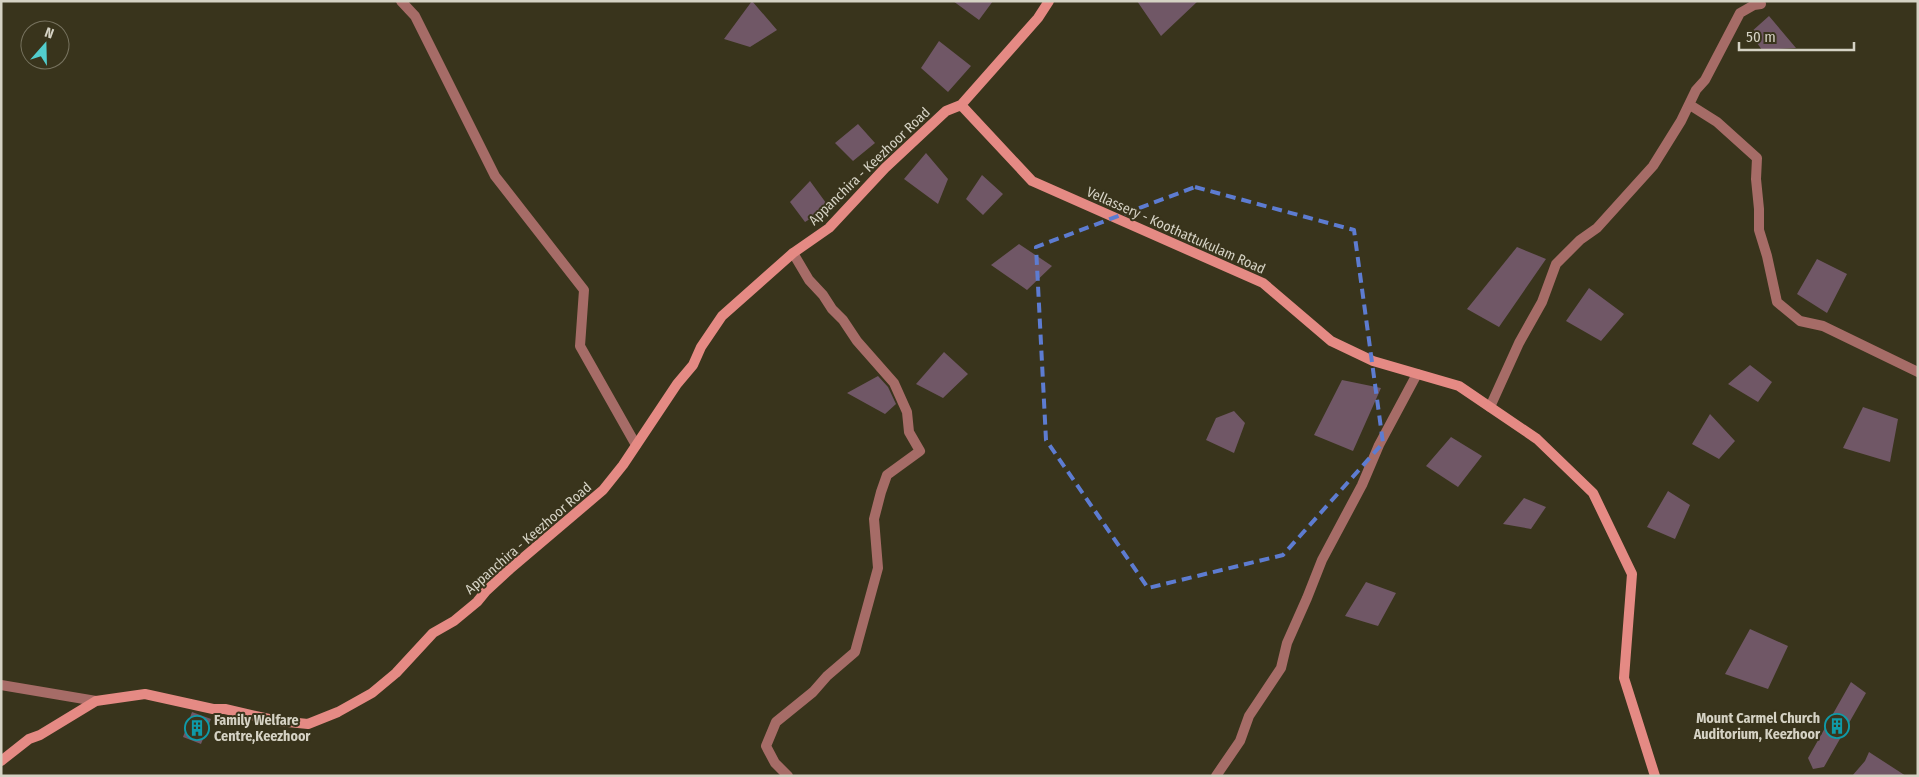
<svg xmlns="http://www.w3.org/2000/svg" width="1919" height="777" viewBox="0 0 1919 777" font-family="'Fira Sans Condensed',sans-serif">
<rect width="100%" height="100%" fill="#39341c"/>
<path fill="#705766" d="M752,1L777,30L750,47L724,39Z
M953,1H993L979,20Z
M1137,1H1198L1161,36Z
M1769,16L1796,48L1762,50L1750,33Z
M939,41L971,66L948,92L921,68Z
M858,124L875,143L853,161L835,143Z
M926,153L948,179L938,204L904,179Z
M982,175L1003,194L983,215L966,199Z
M810,181L829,207L805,222L790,202Z
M1019,244L1052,266L1027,290L991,265Z
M1517,247L1546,259L1499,327L1467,309Z
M1817,259L1847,274L1827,313L1797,294Z
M1589,288L1624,314L1601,341L1566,321Z
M944,352L968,374L943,398L916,384Z
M1750,365L1772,382L1758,402L1728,384Z
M878,376L888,387L896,404L885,414L847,393Z
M1342,380L1381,388L1353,451L1314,435Z
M1863,407L1898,419L1890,462L1843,448Z
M1234,411L1245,423L1234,453L1206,440L1216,418Z
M1710,414L1735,441L1719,459L1692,444Z
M1451,437L1482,456L1458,487L1426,466Z
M1668,491L1690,505L1675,539L1647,527Z
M1524,498L1546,507L1531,529L1503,524Z
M1366,582L1396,593L1378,626L1345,616Z
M1750,629L1788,646L1768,689L1725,674Z
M1851,682L1866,693L1824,767L1813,769L1808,758Z
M192,712L211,719L201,744L183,737Z
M1869,752L1906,776H1852L1865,761Z"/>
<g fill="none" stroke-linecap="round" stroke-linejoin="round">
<path stroke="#a66c67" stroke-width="10" d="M401,1L415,16L495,176L584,290L580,346L636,445
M1690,105L1717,122L1757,158L1756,179L1759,209V230L1767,256L1777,302L1800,321L1823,326L1918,372
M1490,407L1519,343L1542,302L1556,264L1580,240L1597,228L1653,166L1681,121L1696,90L1705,80L1740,13L1754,5L1761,4
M1,685L96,701
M788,776L775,763L766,746L776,722L813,692L827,676L855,652L878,568L874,519L881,492L887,475L920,451L909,432L907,412L894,383L857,341L843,320L832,309L823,295L809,280L793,253
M1216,776L1240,741L1249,716L1281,668L1287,643L1307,598L1322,560L1362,485L1379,445L1417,374"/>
<path stroke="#e58a84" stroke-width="10" d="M961,105L1032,181L1263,283L1331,341L1373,361L1459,386L1537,439L1593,493L1632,574L1624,678L1655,776
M1,761L29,739L40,735L96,701L145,694L213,709H225L278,721L308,724L338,712L372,693L396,673L433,633L454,621L477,602L486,591L510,569L603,490L623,465L677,384L693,365L701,347L722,316L793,253L829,228L885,168L946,111L961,105L1038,18L1049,1"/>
</g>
<path fill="none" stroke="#5d7cd1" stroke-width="4" stroke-dasharray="10 6" stroke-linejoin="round" d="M1195,187L1354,230L1383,443L1283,555L1148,588L1046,440L1036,247Z"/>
<defs>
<symbol id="building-ring" viewBox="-11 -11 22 22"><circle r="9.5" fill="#39341c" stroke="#0f9aa8" stroke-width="1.5"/><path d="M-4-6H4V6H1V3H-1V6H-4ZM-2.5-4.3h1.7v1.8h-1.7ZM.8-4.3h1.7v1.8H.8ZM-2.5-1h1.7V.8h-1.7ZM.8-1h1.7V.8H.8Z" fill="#0f9aa8"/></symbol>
</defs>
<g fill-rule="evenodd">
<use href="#building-ring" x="1823" y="712" width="28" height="28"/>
<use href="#building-ring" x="183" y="714" width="28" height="28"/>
</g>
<g text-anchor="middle" stroke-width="4" stroke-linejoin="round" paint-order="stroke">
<g font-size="14" fill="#d5d2c4" stroke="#39341c">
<text transform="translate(869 166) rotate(-44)" y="5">Appanchira - Keezhoor Road</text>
<text transform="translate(1176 230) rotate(24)" y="5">Vellassery - Koothattukulam Road</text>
<text transform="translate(528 538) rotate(-41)" y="5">Appanchira - Keezhoor Road</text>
</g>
<g font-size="14" font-weight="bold" fill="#d5d2c4" stroke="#39341c" text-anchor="end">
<text x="1820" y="723">Mount Carmel Church<tspan x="1820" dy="16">Auditorium, Keezhoor</tspan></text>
<text x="214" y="725" text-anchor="start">Family Welfare<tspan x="214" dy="16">Centre,Keezhoor</tspan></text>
</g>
</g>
<rect width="1919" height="777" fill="none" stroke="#d5d2c4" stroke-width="5"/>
<g transform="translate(45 45) rotate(20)"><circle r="24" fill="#39341c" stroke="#77735f"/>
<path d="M0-4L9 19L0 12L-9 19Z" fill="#52cdcd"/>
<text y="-8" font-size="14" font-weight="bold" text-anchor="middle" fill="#d5d2c4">N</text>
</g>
<path d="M1739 42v8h115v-8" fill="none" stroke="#d5d2c4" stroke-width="2.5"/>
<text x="1746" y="42" font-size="15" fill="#d5d2c4" stroke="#39341c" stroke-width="4" paint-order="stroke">50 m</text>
</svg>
